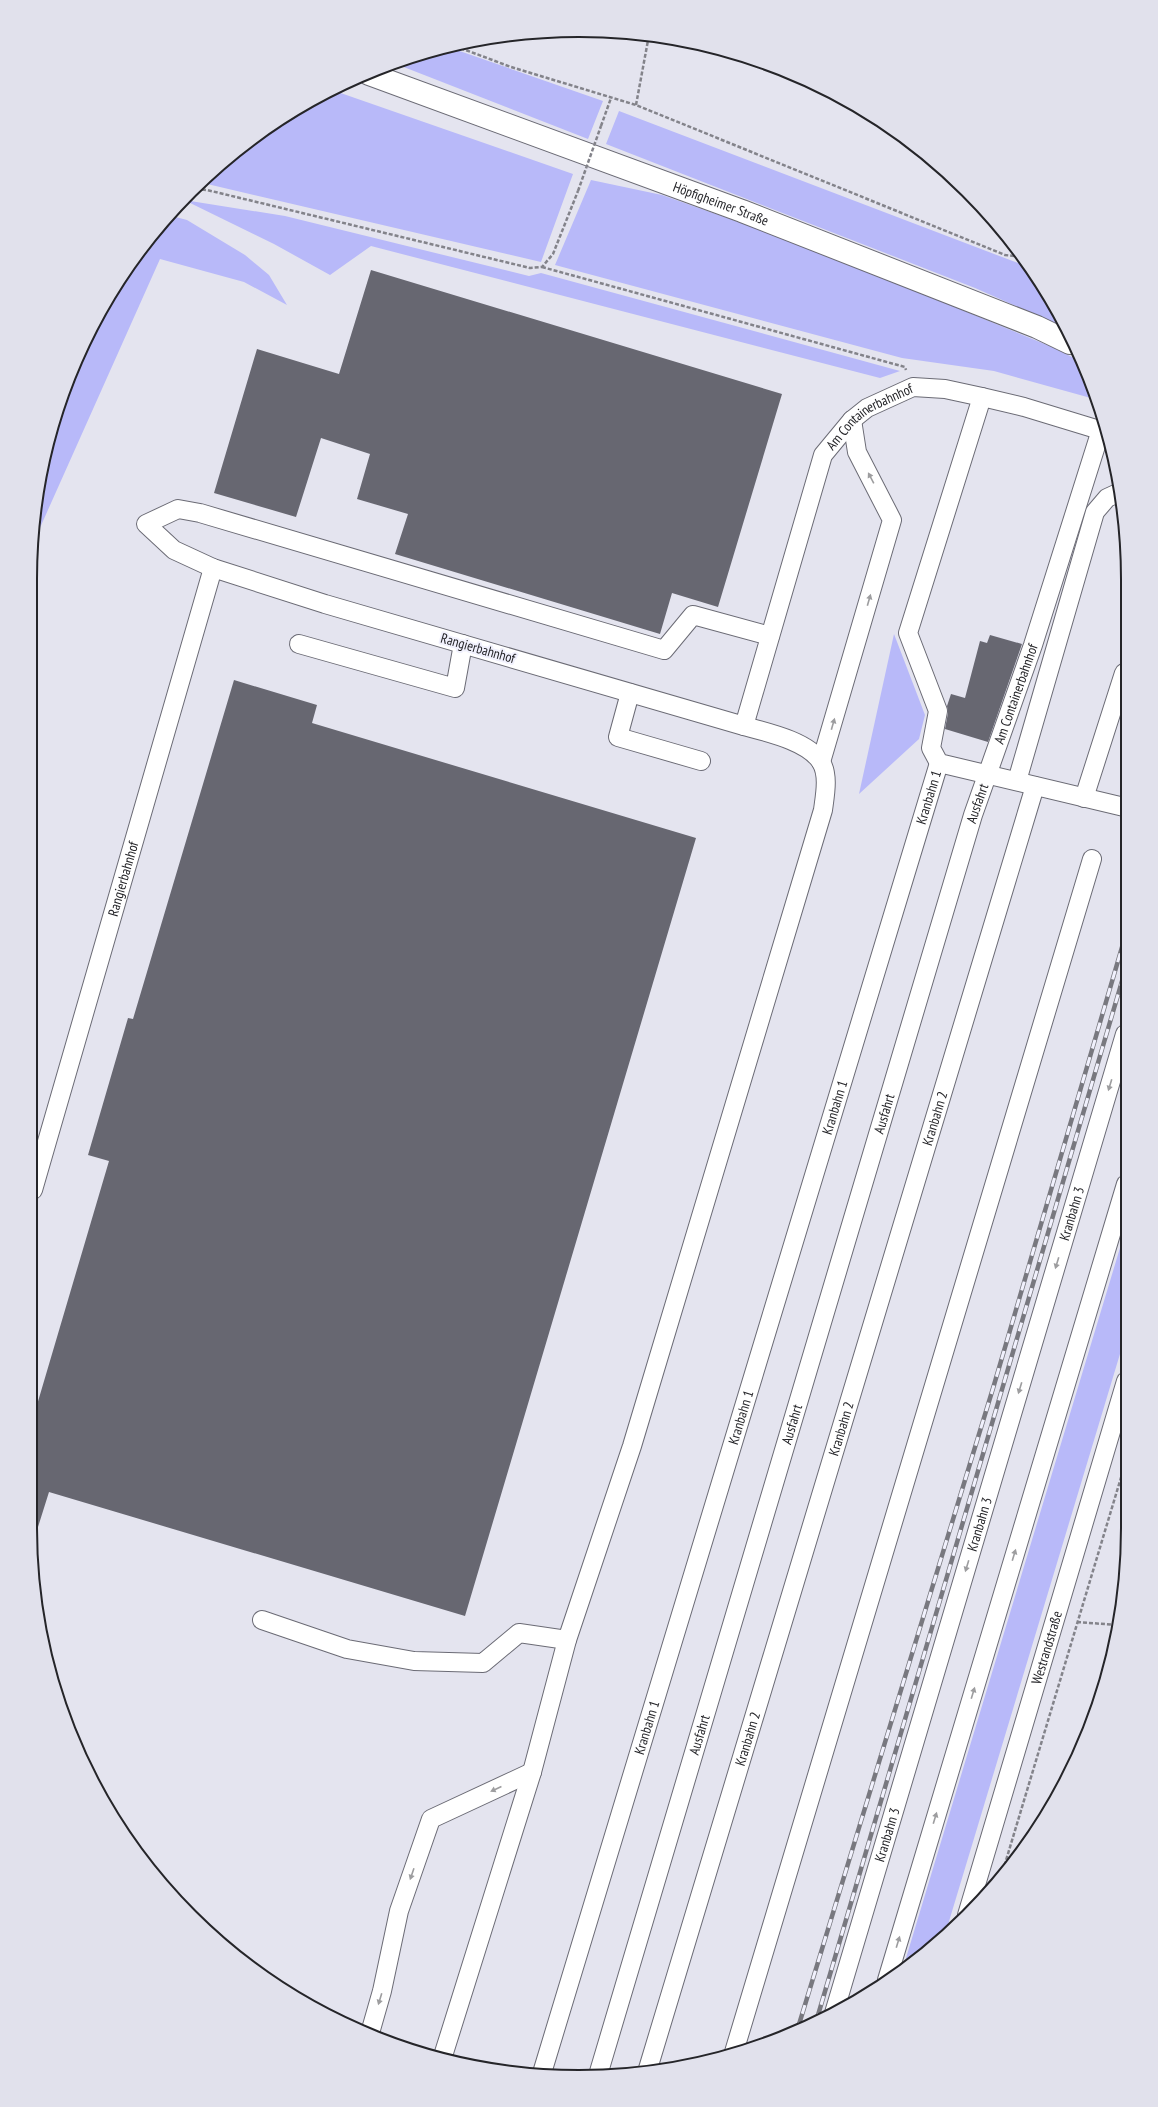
<svg xmlns="http://www.w3.org/2000/svg" width="1158" height="2107" viewBox="0 0 1158 2107" font-family="'PT Sans Narrow',sans-serif">
<rect width="100%" height="100%" fill="#e4e4ef"/>
<path fill="#b8b9f9" d="M448,47L603,101L588,139L396,64L437,49Z
M332,90L573,174L541,262L203,183L245,143Z
M619,111L1023,265L1027,264L1036,274L1061,326L975,288L606,144Z
M591,180L662,195L809,247L1052,347L1078,360L1098,400L994,371L902,358L555,265Z
M184,200L285,216L529,276L541,273L900,371L880,378L371,246L330,275L274,244Z
M168,215L187,220L245,255L269,275L287,305L244,282L160,259L39,530L34,528L49,437L104,304Z
M894,634L925,715L919,739L859,794Z
M1126,1228V1334L944,1938L903,1968Z"/>
<path fill="#676771" d="M371,270L782,394L718,607L672,593L660,634L395,554L408,514L357,499L370,454L321,438L296,517L214,493L257,349L339,374Z
M990,635L1022,644L988,742L945,729L948,713L947,706L951,694L965,698L980,641L987,643Z
M234,680L317,705L312,723L696,838L465,1616L49,1492L38,1527L34,1526V1415L109,1161L88,1155L128,1018L133,1019Z"/>
<g fill="none" stroke-linecap="round" stroke-linejoin="round">
<defs>
<g id="minor">
<path d="M982,397L908,633L938,711L931,748L939,763L1124,807"/>
<path d="M299,644L455,688L463,644"/>
<path d="M630,693L618,737L701,761"/>
<path id="s1" d="M744,726L823,455L852,420L867,408L913,387L945,389L982,397L1024,407L1106,432"/>
<path d="M821,762L892,520L857,452L852,420"/>
<path d="M1017,781L1095,512L1107,498L1120,492"/>
<path d="M1084,798L1124,673"/>
<path id="s2" d="M33,1190L213,568"/>
<path d="M262,1620L347,1649L414,1661L483,1663L519,1633L567,1640"/>
<path id="s3" d="M967,1915L1126,1381"/>
<path d="M887,1980L1126,1184"/>
<path id="s4" d="M834,2013L1125,1034"/>
<path d="M370,2033L382,1991L399,1911L431,1819L532,1772"/>
<path d="M734,2052L1092,859"/>
<path d="M442,2059L532,1772L567,1640L632,1446L823,810C825,795 829,775 821,762C808,741 766,732 744,726L325,604L213,568L174,550L146,524L178,509L200,513L664,650L693,615L770,636"/>
<path id="s5" d="M647,2072L1035,786"/>
<path id="s6" d="M542,2073L939,763"/>
<path id="s7" d="M598,2075L973,815L1033,645L1101,430"/>
</g>
<g id="major">
<path id="s8" d="M369,74L742,211L1037,327L1070,343"/>
</g>
</defs>
<use href="#minor" stroke="#6b6b75" stroke-width="20"/>
<use href="#major" stroke="#6b6b75" stroke-width="24"/>
<path stroke="#83838a" stroke-width="2.5" stroke-dasharray="4 2" stroke-linecap="butt" d="M455,46L511,67L636,105L1005,255L1022,257
M636,105L649,35
M601,126L611,98
M196,189L207,190L530,268L542,267L553,254L578,191
M542,267L905,367L906,370
M1077,1622L1117,1625
M1001,1877L1126,1461"/>
<use href="#minor" stroke="#fff" stroke-width="18"/>
<use href="#major" stroke="#fff" stroke-width="22"/>
<defs>
<path id="rail" d="M816,2022L1125,971
M797,2031L994,1385L1125,937"/>
</defs>
<use href="#rail" stroke="#78787f" stroke-width="4.5"/>
<use href="#rail" stroke="#f1f1fd" stroke-width="3" stroke-dasharray="9" stroke-linecap="butt"/>
<path stroke="#83838a" stroke-width="2.5" stroke-dasharray="4 2" stroke-linecap="butt" d="M578,191L601,126"/>
</g>
<defs><path id="oneway-solid" d="M-6-.8H1V-3.2L6.5 0L1 3.2V.8H-6Z"/></defs>
<g fill="#9d9d9f">
<use href="#oneway-solid" transform="translate(871 478) rotate(-118)"/>
<use href="#oneway-solid" transform="translate(869 600) rotate(-74)"/>
<use href="#oneway-solid" transform="translate(833 724) rotate(-74)"/>
<use href="#oneway-solid" transform="translate(1110 1085) rotate(107)"/>
<use href="#oneway-solid" transform="translate(1057 1263) rotate(107)"/>
<use href="#oneway-solid" transform="translate(1020 1388) rotate(107)"/>
<use href="#oneway-solid" transform="translate(1014 1555) rotate(-73)"/>
<use href="#oneway-solid" transform="translate(967 1566) rotate(107)"/>
<use href="#oneway-solid" transform="translate(973 1693) rotate(-73)"/>
<use href="#oneway-solid" transform="translate(496 1789) rotate(155)"/>
<use href="#oneway-solid" transform="translate(935 1818) rotate(-73)"/>
<use href="#oneway-solid" transform="translate(412 1874) rotate(109)"/>
<use href="#oneway-solid" transform="translate(898 1942) rotate(-73)"/>
<use href="#oneway-solid" transform="translate(380 1999) rotate(107)"/>
</g>
<g text-anchor="middle" stroke-width="4" stroke-linejoin="round" paint-order="stroke">
<g font-size="14" fill="#252529" stroke="#f1f1fd">
<text dy="5" stroke="none"><textPath href="#s8" startOffset="375">Höpfigheimer Straße</textPath></text>
<text dy="5" stroke="none"><textPath href="#s1" startOffset="344">Am Containerbahnhof</textPath></text>
<text transform="translate(478 648) rotate(16)" y="5">Rangierbahnhof</text>
<text dy="5" stroke="none"><textPath href="#s7" startOffset="1443">Am Containerbahnhof</textPath></text>
<text dy="5" stroke="none"><textPath href="#s6" startOffset="1333">Kranbahn 1</textPath></text>
<text dy="5" stroke="none"><textPath href="#s7" startOffset="1327">Ausfahrt</textPath></text>
<text dy="5" stroke="none"><textPath href="#s2" startOffset="324">Rangierbahnhof</textPath></text>
<text dy="5" stroke="none"><textPath href="#s6" startOffset="1009">Kranbahn 1</textPath></text>
<text dy="5" stroke="none"><textPath href="#s7" startOffset="1003">Ausfahrt</textPath></text>
<text dy="5" stroke="none"><textPath href="#s5" startOffset="996">Kranbahn 2</textPath></text>
<text dy="5" stroke="none"><textPath href="#s4" startOffset="834">Kranbahn 3</textPath></text>
<text dy="5" stroke="none"><textPath href="#s6" startOffset="685">Kranbahn 1</textPath></text>
<text dy="5" stroke="none"><textPath href="#s7" startOffset="679">Ausfahrt</textPath></text>
<text dy="5" stroke="none"><textPath href="#s5" startOffset="672">Kranbahn 2</textPath></text>
<text dy="5" stroke="none"><textPath href="#s4" startOffset="510">Kranbahn 3</textPath></text>
<text dy="5" stroke="none"><textPath href="#s3" startOffset="279">Westrandstraße</textPath></text>
<text dy="5" stroke="none"><textPath href="#s6" startOffset="361">Kranbahn 1</textPath></text>
<text dy="5" stroke="none"><textPath href="#s7" startOffset="355">Ausfahrt</textPath></text>
<text dy="5" stroke="none"><textPath href="#s5" startOffset="348">Kranbahn 2</textPath></text>
<text dy="5" stroke="none"><textPath href="#s4" startOffset="186">Kranbahn 3</textPath></text>
</g>
</g>
<path d="M0 0H1158V2107H0ZM579 37H579A542 542 0 0 1 1121 579V1528A542 542 0 0 1 579 2070H579A542 542 0 0 1 37 1528V579A542 542 0 0 1 579 37Z" fill="#e1e1ec" fill-rule="evenodd"/>
<path fill="none" stroke="#252529" stroke-width="2" d="M579 37H579A542 542 0 0 1 1121 579V1528A542 542 0 0 1 579 2070H579A542 542 0 0 1 37 1528V579A542 542 0 0 1 579 37Z"/>
</svg>
